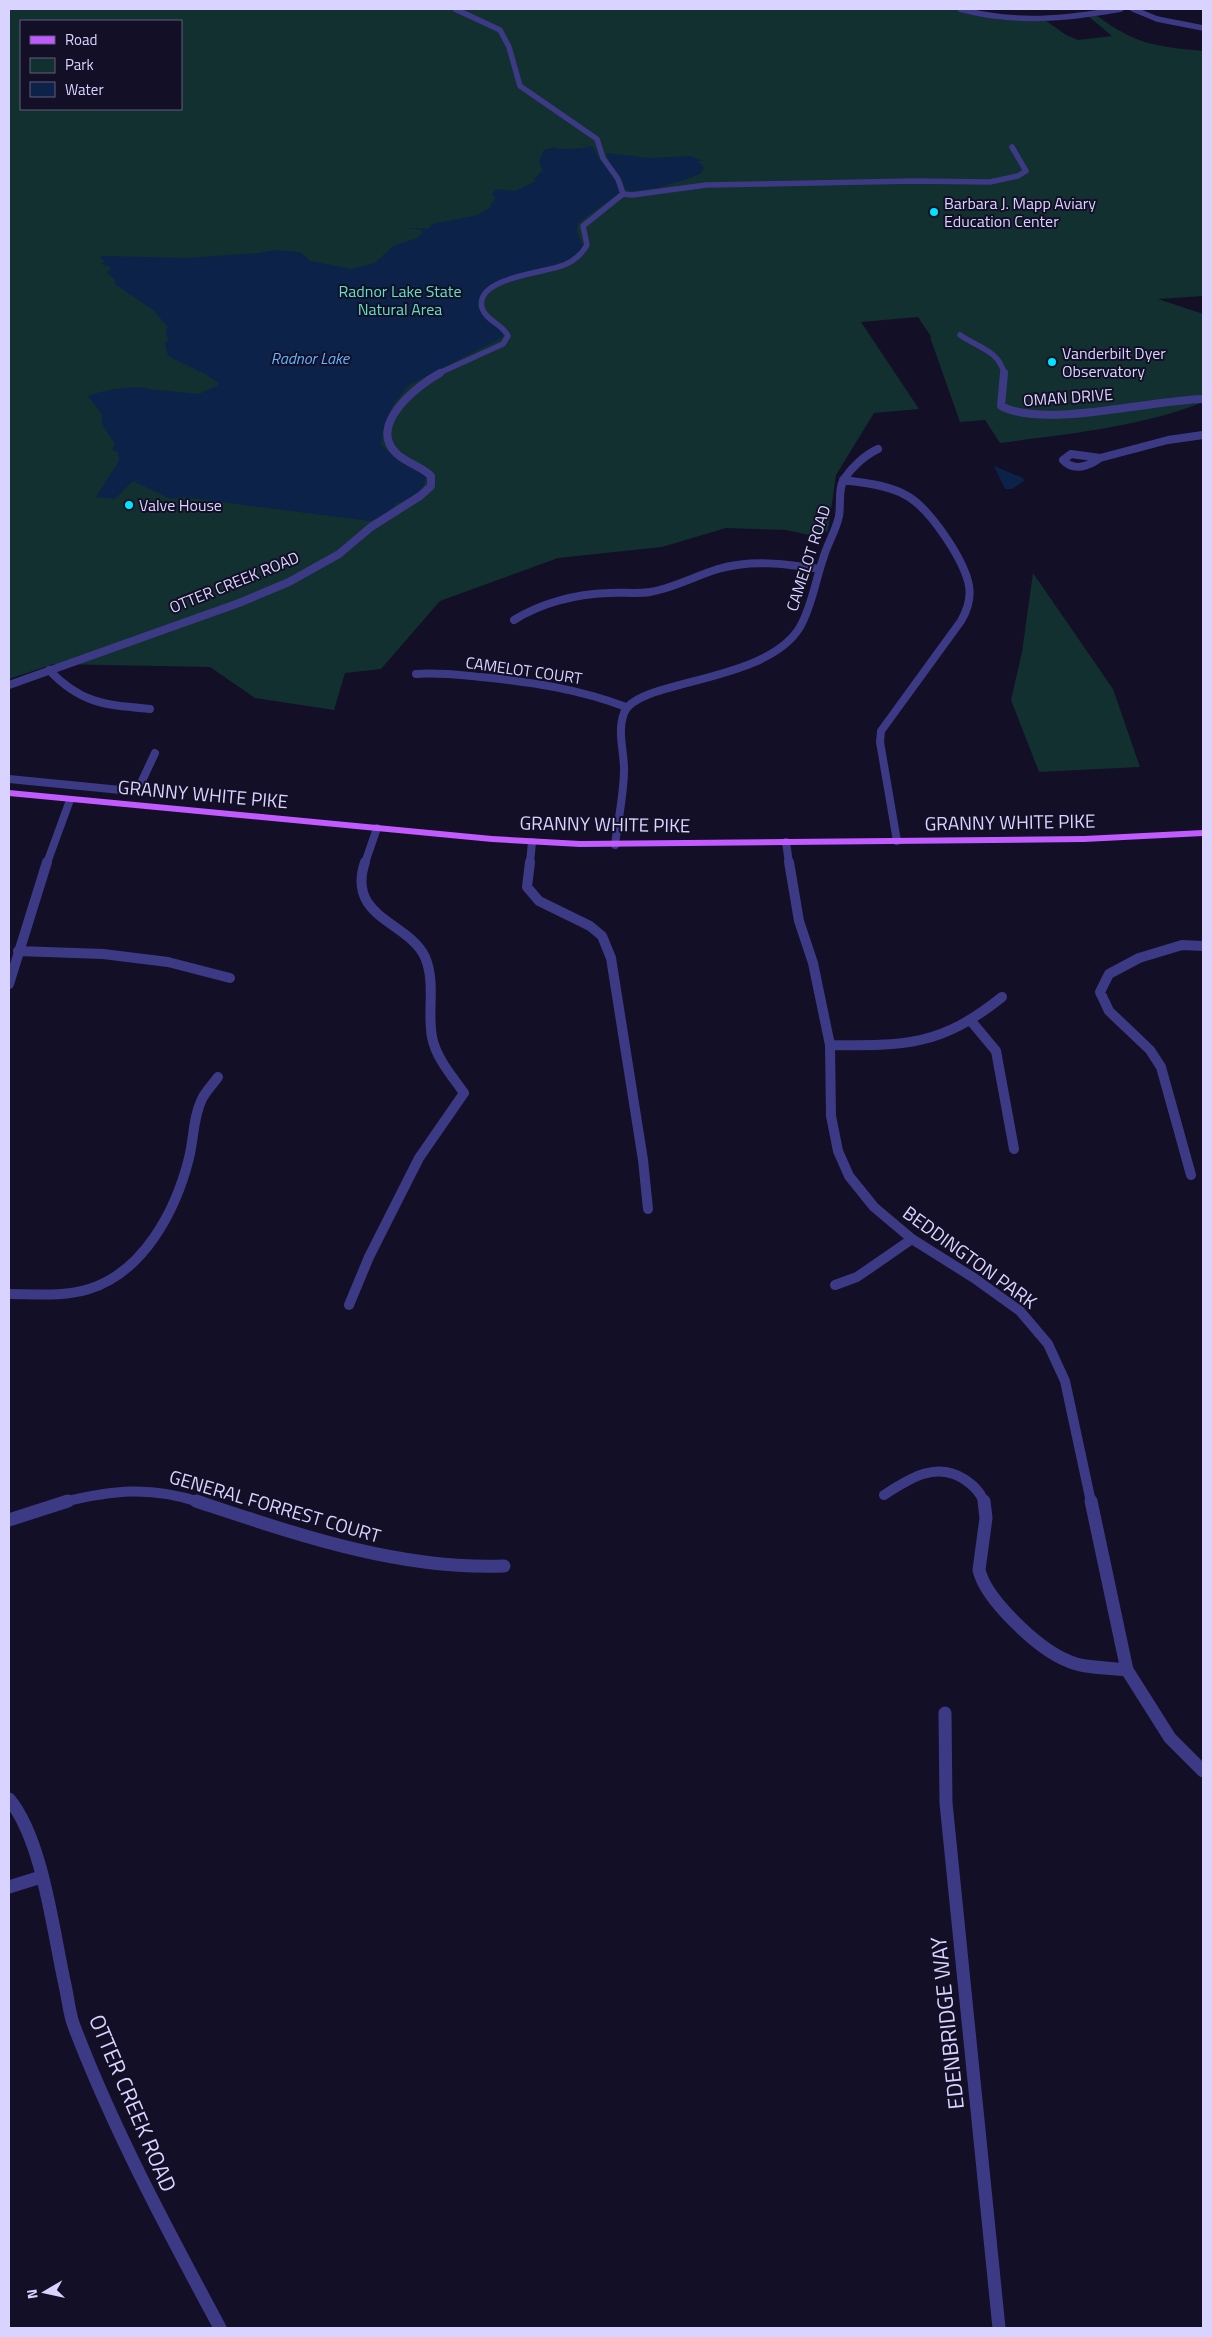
<svg xmlns="http://www.w3.org/2000/svg" width="1212" height="2337" viewBox="0 0 1212 2337" font-family="'Titillium Web',sans-serif">
<rect width="100%" height="100%" fill="#130f26"/>
<path fill="#12302f" fill-rule="evenodd" d="M9,9H957L1002,20H1045L1066,35L1078,40L1112,36L1088,16L1096,15C1136,45 1155,46 1203,51V296L1158,299L1203,314V402C1141,427 1067,434 1000,443L985,420L960,422L930,337L932,338L918,317L861,322L919,409L874,413L836,475L828,531L814,536L786,530L726,528L662,547L558,558L440,601L381,669L345,673L334,710L255,698L210,667L54,664L9,679ZM21,21H181V109H21Z
M1033,573L1113,689L1140,767L1039,772L1011,700L1022,652Z"/>
<path fill="#0c2248" d="M580,143L594,148C599,164 617,175 619,193L578,223L577,232L583,247C558,281 492,260 477,306L503,333V337L409,385L393,405L383,431L381,445L399,461L426,476L423,489L406,501L397,503C390,511 381,519 369,521L183,497L171,499L133,481L115,499L96,497L119,461L118,452L112,450L115,444L102,424V414L88,396C99,391 139,384 148,389L199,394L218,385V383L207,375L168,356L165,343L168,340L166,330L168,327L153,310L115,284V279L107,273L111,267L101,264L105,261L100,258L101,256L187,258L259,253L274,250L300,252L310,261L351,269L375,263L393,246L417,238L423,233L421,230L406,228L429,229L432,224L478,215L491,207L490,205L496,198L492,195L495,189L515,191L536,181L534,179L543,170L539,161L544,150L557,147L556,149L590,148Z
M607,153L649,158L689,156L704,161H698L704,168L701,173C684,181 644,194 625,190C625,176 607,166 607,153Z
M994,466L1023,478L1024,481L1012,489H1005Z"/>
<g fill="none" stroke-linecap="round" stroke-linejoin="round">
<path stroke="#3d3a85" stroke-width="5.5" d="M455,9L500,30L509,47L520,86L597,139L603,158L618,179L623,194
M960,9C1014,24 1066,19 1121,9
M1133,9L1157,19L1203,28
M623,194L632,195L706,185L914,181L990,182L1018,176L1026,171L1012,147
M960,335C977,347 1000,351 1004,374
M437,374L503,344L508,336C503,324 486,321 482,308C474,277 546,273 564,265C574,261 582,254 587,245L583,226L623,194"/>
<path stroke="#3d3a85" stroke-width="8" d="M1004,373L1001,406C1044,429 1150,400 1203,399
M1071,454L1100,458C1089,466 1074,472 1063,460Z
M1100,458L1168,440L1203,435
M843,480C865,483 890,485 909,497C931,511 961,556 968,581C972,595 968,609 961,621L881,731L880,742L897,841
M514,620C541,603 576,594 608,593C622,592 636,594 650,592C674,588 695,576 718,569C752,559 786,564 820,569
M49,670C81,704 106,705 150,709
M416,674C438,672 459,675 481,677C531,682 579,689 626,707
M9,685L239,603L289,582L339,554L371,527L420,496L431,486V476C421,466 406,463 396,453C367,425 418,385 440,373
M9,779L131,791L141,783L155,753
M786,842L789,863
M615,845C618,820 624,794 624,769C624,750 617,732 624,713C636,679 766,684 800,627C812,606 815,582 823,559C827,544 836,531 839,516C841,505 838,488 844,479C852,467 865,455 878,449
M47,863L70,800
M365,863L377,828
M530,863L532,842"/>
<path stroke="#3d3a85" stroke-width="10" d="M530,862L527,887L539,901L590,926L602,936L611,958L643,1160L648,1209
M789,862L799,921L813,963L830,1045L831,1116L838,1151L849,1176L874,1207L912,1239L974,1278L1020,1311L1048,1344L1065,1381L1091,1502
M18,951L103,954L168,962L230,978
M9,984L47,862
M971,1021L996,1051L1014,1149
M830,1045C905,1046 941,1046 1002,997
M1191,1175L1161,1067L1150,1050L1109,1011L1100,992L1109,974L1139,958L1182,945L1203,946
M835,1285L857,1277L912,1239
M9,1294C35,1294 64,1297 89,1289C144,1272 176,1210 189,1158C194,1138 193,1117 202,1099C206,1091 213,1084 218,1077
M349,1305L369,1257L419,1158L464,1093C452,1076 436,1058 432,1037C427,1011 436,983 425,957C408,921 346,918 365,862
M884,1495C909,1479 935,1461 964,1479C973,1485 980,1491 984,1502
M64,1502C112,1490 151,1486 199,1502"/>
<path stroke="#3d3a85" stroke-width="13" d="M196,1501C296,1534 398,1570 504,1566
M984,1501L986,1518L979,1570C986,1600 1038,1648 1066,1660C1084,1669 1107,1667 1127,1670
M1091,1501L1127,1670L1170,1738L1203,1771
M9,1520L68,1501
M945,1713L946,1803L999,2328
M9,1799C43,1840 53,1932 65,1985C68,1998 69,2013 74,2026C114,2131 167,2229 220,2328
M9,1887L41,1877"/>
<path fill="#c25bff" fill-rule="evenodd" d="M9,790L492,836L580,841L1084,836L1203,830V836L1084,842L580,847L492,842L9,796Z"/>
</g>
<g fill="#00e5ff" stroke="#130f26" stroke-width="2">
<circle cx="934" cy="212" r="5"/>
<circle cx="1052" cy="362" r="5"/>
<circle cx="129" cy="505" r="5"/>
</g>
<g text-anchor="middle" stroke-width="4" stroke-linejoin="round" paint-order="stroke">
<g font-size="16" fill="#d9d4ff" stroke="#130f26" text-anchor="start">
<text x="944" y="209">Barbara J. Mapp Aviary<tspan x="944" dy="18">Education Center</tspan></text>
<text x="1062" y="359">Vanderbilt Dyer<tspan x="1062" dy="18">Observatory</tspan></text>
<text x="139" y="511">Valve House</text>
</g>
<g font-size="16" fill="#5fe0c0" stroke="#130f26">
<text x="400" y="297">Radnor Lake State<tspan x="400" dy="18">Natural Area</tspan></text>
</g>
<g font-size="16" font-style="italic" fill="#62b6ff" stroke="#130f26">
<text x="310" y="364">Radnor Lake</text>
</g>
<g font-size="16" fill="#d9d4ff" stroke="#130f26">
<text transform="translate(1068 397) rotate(-4)" y="6">OMAN DRIVE</text>
<text transform="translate(808 558) rotate(-72)" y="6">CAMELOT ROAD</text>
<text transform="translate(234 582) rotate(-22)" y="6">OTTER CREEK ROAD</text>
<text transform="translate(524 670) rotate(8)" y="6">CAMELOT COURT</text>
</g>
<g font-size="19" fill="#d9d4ff" stroke="#130f26">
<text transform="translate(203 794) rotate(5)" y="7">GRANNY WHITE PIKE</text>
<text transform="translate(1010 822) rotate(-1)" y="7">GRANNY WHITE PIKE</text>
<text transform="translate(605 824) rotate(1)" y="7">GRANNY WHITE PIKE</text>
<text transform="translate(970 1257) rotate(36)" y="7">BEDDINGTON PARK</text>
<text transform="translate(275 1506) rotate(16)" y="7">GENERAL FORREST COURT</text>
</g>
<g font-size="22" fill="#d9d4ff" stroke="#130f26">
<text transform="translate(947 2023) rotate(-96)" y="8">EDENBRIDGE WAY</text>
<text transform="translate(133 2103) rotate(67)" y="8">OTTER CREEK ROAD</text>
</g>
</g>
<rect width="1212" height="2337" fill="none" stroke="#d9d4ff" stroke-width="20"/>
<rect x="20" y="20" width="162" height="90" fill="#130f26" stroke="#625e7d"/>
<rect x="30" y="36" width="25" height="8" fill="#c25bff" stroke="#625e7d"/>
<text x="65" y="45" font-size="15" fill="#d9d4ff">Road</text>
<rect x="30" y="58" width="25" height="15" fill="#12302f" stroke="#625e7d"/>
<text x="65" y="70" font-size="15" fill="#d9d4ff">Park</text>
<rect x="30" y="82" width="25" height="15" fill="#0c2248" stroke="#625e7d"/>
<text x="65" y="95" font-size="15" fill="#d9d4ff">Water</text>
<g transform="translate(45 2292) rotate(261)" stroke="#130f26" stroke-width="4" paint-order="stroke">
<path d="M0-4L9 19L0 12L-9 19Z" fill="#d9d4ff"/>
<text y="-8" font-size="14" font-weight="bold" text-anchor="middle" fill="#d9d4ff">N</text>
</g>
</svg>
